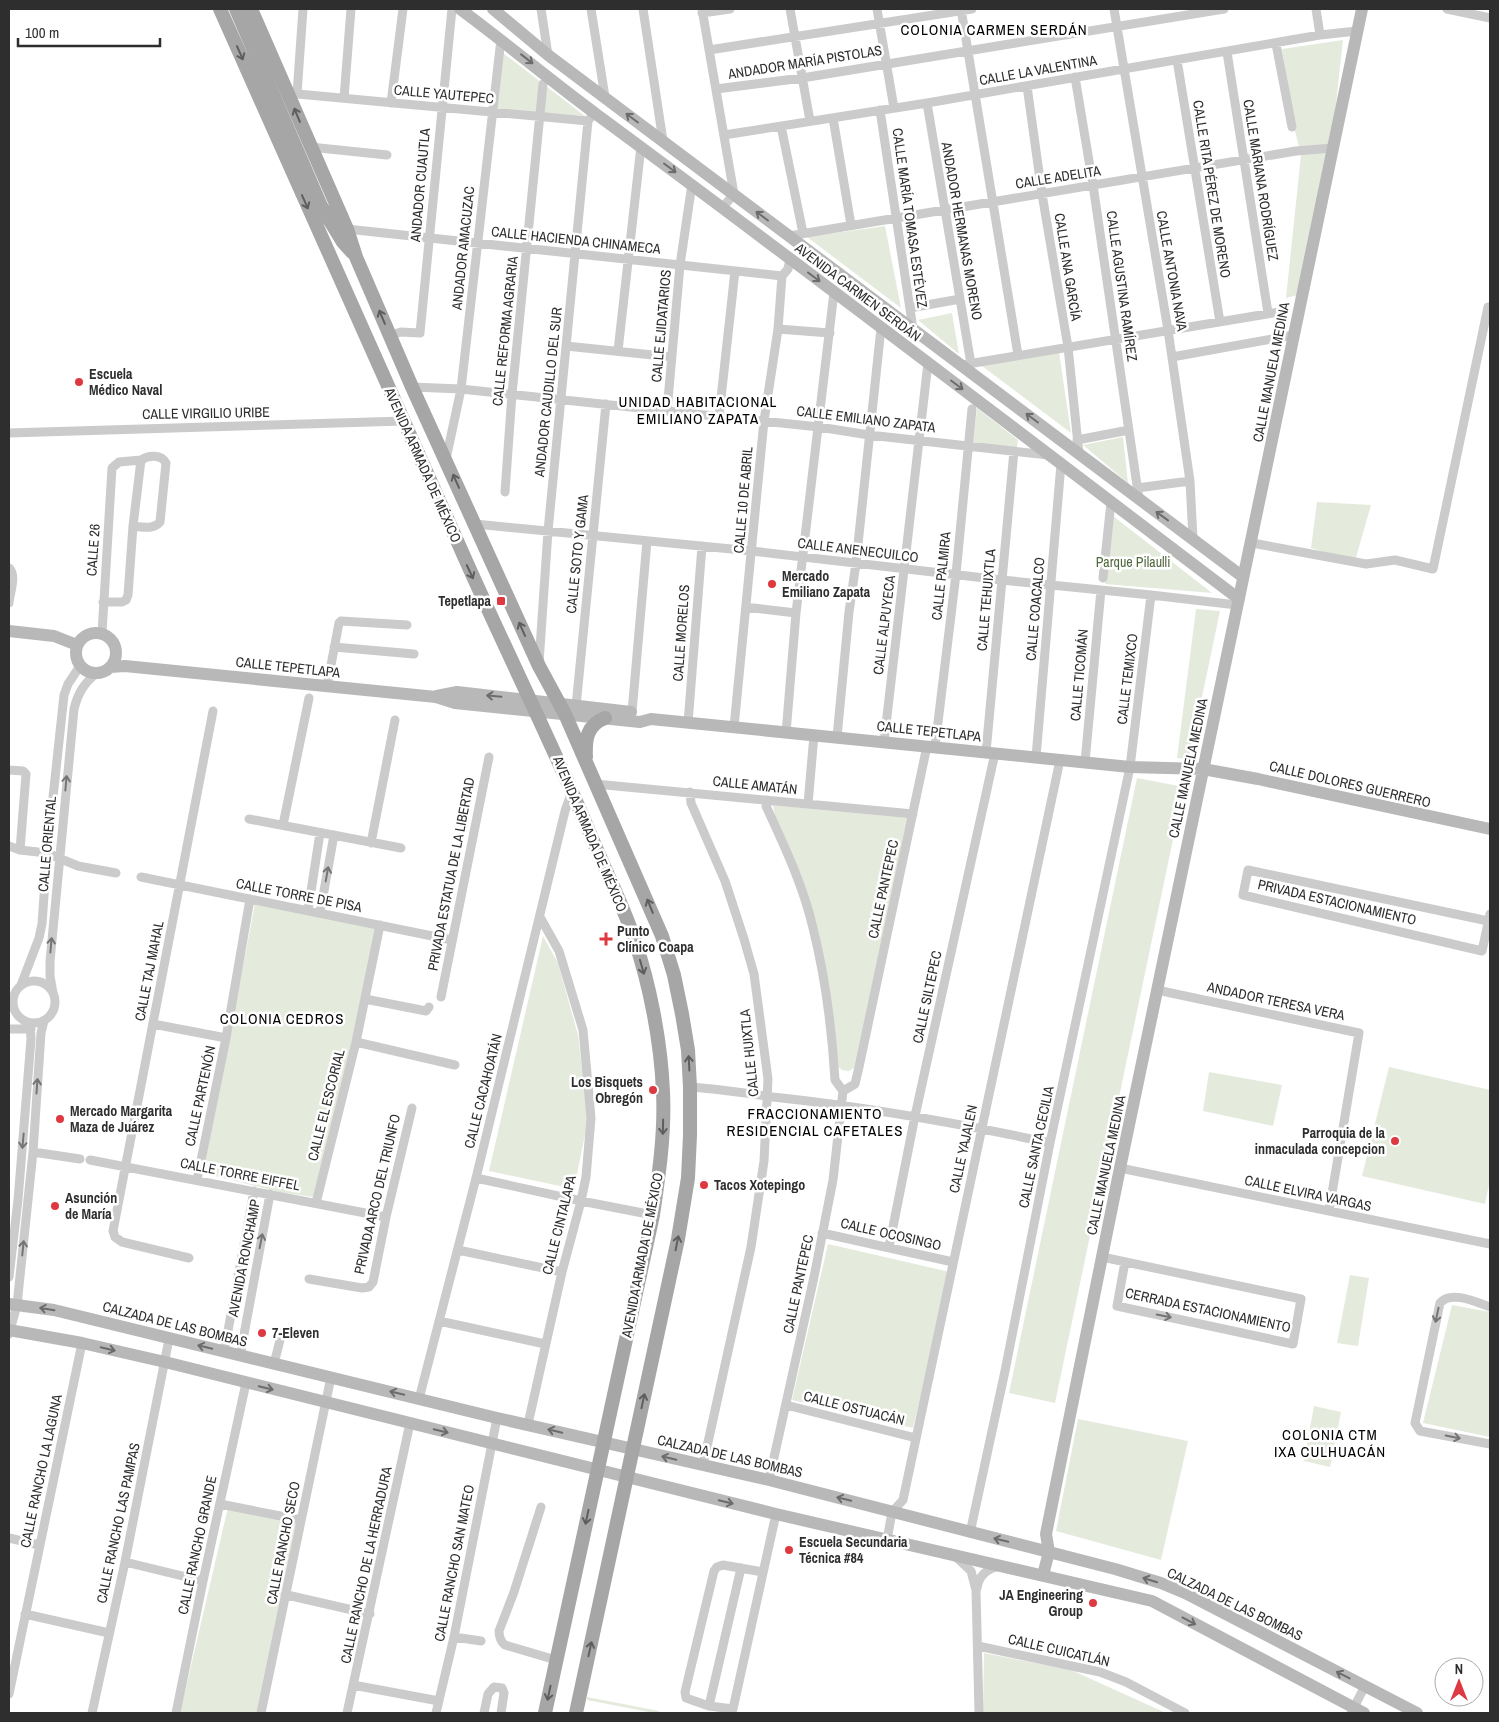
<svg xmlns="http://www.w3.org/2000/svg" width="1499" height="1722" viewBox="0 0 1499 1722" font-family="'Archivo Narrow',sans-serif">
<rect width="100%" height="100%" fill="#fff"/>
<path fill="#e4ebdd" d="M1343,40L1333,131L1298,295L1286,298L1301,155L1294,127L1282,49Z
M503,53L585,116L495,110Z
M885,226L901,308L807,237Z
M952,313L959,354L918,320Z
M1059,352L1071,433L982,366Z
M977,408L1018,440L1017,447L973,444Z
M1123,437L1128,483L1083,445Z
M1317,502L1371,505L1355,561L1311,548Z
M1113,516L1212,593L1105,584Z
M1196,609L1220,611L1189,759L1177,758Z
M1137,778L1184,787L1055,1403L1009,1393Z
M773,805L908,818L857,1066L849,1071L842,1070L836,1065L816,931L775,818Z
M255,904L377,924L320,1198L279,1192L203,1173Z
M543,936L558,963L578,1035L588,1120L574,1189L489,1171Z
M1389,1067L1490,1090V1180L1485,1204L1362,1176Z
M1209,1072L1282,1085L1273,1126L1203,1111Z
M828,1244L950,1272L913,1428L792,1400Z
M1350,1275L1369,1278L1358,1346L1337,1343Z
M1452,1305L1490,1312V1437L1423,1423Z
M1314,1406L1341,1412L1330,1467L1304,1461Z
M1078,1419L1188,1441L1161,1560L1056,1531Z
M229,1503L299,1517L257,1713H180Z
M984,1653L1071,1670L1166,1713H983Z
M587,1697L659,1711L658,1713H654L587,1700Z"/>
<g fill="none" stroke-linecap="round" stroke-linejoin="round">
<path stroke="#cbcbcb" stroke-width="9" d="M541,9L548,55
M591,9L605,97
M643,9L663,141
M702,9L734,194L723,207
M790,9L810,121
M877,9L894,108
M961,9L1018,355
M1114,9L1168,330L1190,481L1193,539
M1316,9L1320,35
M1447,9L1490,18
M702,13L730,9
M1276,44L1292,127
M709,50L972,9
M1227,52L1268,313
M1177,60L1220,322
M1075,77L1093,185L1139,499
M1027,86L1042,194L1068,347L1079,454
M716,89L802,78L1224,9
M287,93L588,121L591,117
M297,94L303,9
M344,98L351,9
M391,103L403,9
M927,103L971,364
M880,110L913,329
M833,118L851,225
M781,126L803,233
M724,135L927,103L1320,35L1357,31
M310,147L387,155
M347,229L782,276L788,269L790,259
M789,236L1296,151L1332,148
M910,308L960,299
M778,329L830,333
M390,335L401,332L420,333L452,9
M566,346L672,357
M618,351L641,146
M1172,357L1289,336
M962,365L1285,311
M412,387L461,389L819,427L869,435L1048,455
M667,411L680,265L692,184
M719,416L735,271
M9,433C140,428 272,426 404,421
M1077,440L1129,430
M446,459L461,389L501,39
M1137,488L1190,481
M505,492L512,394L543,84
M475,524L752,551L1002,580L1151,595L1237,605
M1252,543L1366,564L1395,560L1433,569L1488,307
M9,568C17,575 10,592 9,603
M1103,578L1111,502
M103,602H122L126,600L128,595L133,526L141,460C149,455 161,454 166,463L160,522C153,530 142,527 133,526
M746,607L796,613
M102,633L112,468L119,462L141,460
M334,647L414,654
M539,663L548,531L588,121
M327,686L339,623L341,621L407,625
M576,706L606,404
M632,712L647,541
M688,723L702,546
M734,727L764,421L778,329L782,276
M786,733L796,613L834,292
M837,737L849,612L856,563L881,328
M884,742L928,363
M935,747L956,574L972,409
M986,752L1014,451
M1036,757L1061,464
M1085,762L1101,590
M9,770L23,771L26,774L20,850
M595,784L913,814
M690,792L691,803L725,881L744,939L754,974L768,1079L764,1161L751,1247L703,1465
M767,800L766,806C784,845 803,885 813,928C825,976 832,1030 835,1080L843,1091L833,1180L814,1277L769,1480
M808,804L814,735
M249,819L401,848
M283,825L309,698
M371,843L395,720
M9,846L20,850L47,853L78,866L116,873
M141,877L452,940
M308,911L320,833
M320,913L334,835
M1488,921L1248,870L1243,895L1482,951L1490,914
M13 1002a21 21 0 1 1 42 0a21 21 0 1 1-42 0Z
M21,985L39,938L42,924L47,853L64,695L68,684L80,666
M1157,990L1359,1033L1329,1211
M53,993L50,976V961L74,709C78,693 84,683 97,673
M441,997L489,757
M365,999L426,1011L429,1007
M153,1024L226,1038
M9,1029H31
M356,1042L455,1065
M690,1087C718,1089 745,1093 773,1097C866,1107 958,1123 1050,1143
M843,1091L855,1084L859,1067L927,746
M33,1152L80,1159
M90,1160L386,1217
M1120,1168L1490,1244
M476,1178L581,1201L653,1215
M197,1180L226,1038L250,899
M316,1203L356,1042L380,925
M822,1233L953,1262
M889,1247L915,1116L995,753
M458,1250L562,1272
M1102,1257L1301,1299L1293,1344L1117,1306L1125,1262
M189,1258L122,1242L115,1237L113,1231L213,711
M9,1277L18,1200L31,1039L30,1023
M309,1279L362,1288L369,1287L373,1282L386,1217L412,1108
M1490,1307C1476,1302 1451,1290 1440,1303L1415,1423L1420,1431L1490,1444
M439,1321L545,1344
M9,1334L17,1305L33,1152L41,1033L44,1021
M224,1352L254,1191
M240,1356L270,1194
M274,1364L282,1332
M419,1399L476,1178L565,811L572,791
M786,1405L916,1438
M528,1424L562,1272L581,1201L586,1177L591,1118L583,1030L559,951L540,917
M220,1504L301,1520
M541,1507L514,1592L499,1631C499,1637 500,1641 505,1645L556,1660
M970,1533L1005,1371L1050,1143L1130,767L1151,595
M9,1538L39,1545
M887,1540L892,1512L903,1500L1060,760
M956,1557L971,1571L976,1590L979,1713
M125,1562L203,1581
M763,1572L723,1565L717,1567L714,1571L685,1692L686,1698L709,1706L733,1709L776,1514
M977,1588C979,1575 988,1568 1000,1566
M287,1595L370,1614
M25,1614L109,1633
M454,1637L481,1641
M978,1646L1100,1672L1126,1682L1185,1713
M353,1685L439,1701
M9,1694L82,1343
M709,1706L741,1568
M92,1713L125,1562L169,1339
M176,1713L203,1581L246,1383
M261,1713L331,1377
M347,1713L410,1423
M436,1713L454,1637L497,1418
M484,1713L488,1694L494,1687L502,1688L504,1693L501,1713
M1351,1713L1365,1686"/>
<path stroke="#b8b8b8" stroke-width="12" d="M460,9C506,43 550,80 596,114C812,273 1025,437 1239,599
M493,9L548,55L1243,577
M9,631L54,636L77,645
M76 653a20 20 0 1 1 40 0a20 20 0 1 1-40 0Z
M110,667L125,666L436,697L455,703L640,722L651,719L1130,767L1203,769L1258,779L1490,829
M437,696L457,692L631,712
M9,1304L54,1310L497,1418L769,1480L1115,1569L1161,1583L1185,1593L1417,1713
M9,1330L82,1343L165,1362L776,1514L1152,1601L1364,1713
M1043,1575L1049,1552L1046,1534L1120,1168L1362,9"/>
<path stroke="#a6a6a6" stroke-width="14" d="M220,9C300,187 379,367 459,545C502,643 550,738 591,836C605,870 622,903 634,938C650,985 661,1042 663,1092C665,1133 659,1174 653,1215L545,1713
M236,9L321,206L343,242L352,252
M251,9L347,229L356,257L412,387L539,666L565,714L662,936L674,975L682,1014L688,1050L690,1087V1135L688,1178L678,1239L576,1713
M586,757C585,739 587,725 605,718"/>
</g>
<defs><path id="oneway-shaft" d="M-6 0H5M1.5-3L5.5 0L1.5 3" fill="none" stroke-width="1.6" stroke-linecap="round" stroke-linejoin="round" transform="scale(1.25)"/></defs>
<g stroke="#5e5e5e">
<use href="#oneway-shaft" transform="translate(240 53) rotate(66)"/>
<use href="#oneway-shaft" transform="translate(297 115) rotate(-113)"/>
<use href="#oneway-shaft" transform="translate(305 202) rotate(66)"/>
<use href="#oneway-shaft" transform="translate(382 317) rotate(-113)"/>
<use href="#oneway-shaft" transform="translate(456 481) rotate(-114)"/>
<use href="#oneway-shaft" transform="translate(470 572) rotate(65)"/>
<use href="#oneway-shaft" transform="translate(522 629) rotate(-114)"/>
<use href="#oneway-shaft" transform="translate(650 906) rotate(-112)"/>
<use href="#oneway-shaft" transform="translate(642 967) rotate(74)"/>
<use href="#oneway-shaft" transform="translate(689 1063) rotate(-93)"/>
<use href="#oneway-shaft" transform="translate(663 1127) rotate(91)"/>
<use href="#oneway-shaft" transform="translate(677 1243) rotate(-79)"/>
<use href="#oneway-shaft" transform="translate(643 1401) rotate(-78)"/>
<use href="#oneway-shaft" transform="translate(587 1517) rotate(102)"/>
<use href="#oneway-shaft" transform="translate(590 1649) rotate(-78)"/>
<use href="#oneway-shaft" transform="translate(549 1693) rotate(102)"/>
</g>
<g stroke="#6c6c6c">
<use href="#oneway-shaft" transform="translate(527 59) rotate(38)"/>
<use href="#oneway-shaft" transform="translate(632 118) rotate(-143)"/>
<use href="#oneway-shaft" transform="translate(670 168) rotate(37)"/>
<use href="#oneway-shaft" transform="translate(762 216) rotate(-143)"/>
<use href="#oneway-shaft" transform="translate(814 277) rotate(37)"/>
<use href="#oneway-shaft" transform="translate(957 385) rotate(37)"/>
<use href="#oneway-shaft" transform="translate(1032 418) rotate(-143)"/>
<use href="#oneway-shaft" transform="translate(1162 516) rotate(-144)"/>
<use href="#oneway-shaft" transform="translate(494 696) rotate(-175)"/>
<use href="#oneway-shaft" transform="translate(47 1309) rotate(-170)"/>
<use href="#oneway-shaft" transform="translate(205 1347) rotate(-166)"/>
<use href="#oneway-shaft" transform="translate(108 1349) rotate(13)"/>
<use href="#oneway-shaft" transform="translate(266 1388) rotate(14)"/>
<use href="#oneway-shaft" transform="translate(397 1393) rotate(-166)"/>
<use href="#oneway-shaft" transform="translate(441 1431) rotate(14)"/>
<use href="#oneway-shaft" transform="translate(555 1431) rotate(-166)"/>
<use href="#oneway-shaft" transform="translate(669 1458) rotate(-167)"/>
<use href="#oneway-shaft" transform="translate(844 1499) rotate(-166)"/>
<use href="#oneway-shaft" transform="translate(726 1502) rotate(14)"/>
<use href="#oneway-shaft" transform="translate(1001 1540) rotate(-167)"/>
<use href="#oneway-shaft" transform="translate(1150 1580) rotate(-163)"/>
<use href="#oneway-shaft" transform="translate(1189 1621) rotate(28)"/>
<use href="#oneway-shaft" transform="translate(1343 1675) rotate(-153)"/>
</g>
<g stroke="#757575">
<use href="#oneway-shaft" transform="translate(66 783) rotate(-85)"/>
<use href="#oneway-shaft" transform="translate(327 874) rotate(-80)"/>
<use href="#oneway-shaft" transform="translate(51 945) rotate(-85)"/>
<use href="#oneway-shaft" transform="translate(37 1086) rotate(-86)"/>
<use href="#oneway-shaft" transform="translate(23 1141) rotate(95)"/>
<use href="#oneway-shaft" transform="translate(261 1241) rotate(-79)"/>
<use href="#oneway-shaft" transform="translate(23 1248) rotate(-84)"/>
<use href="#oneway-shaft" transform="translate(1437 1315) rotate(102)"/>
<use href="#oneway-shaft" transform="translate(1164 1316) rotate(12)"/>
<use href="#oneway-shaft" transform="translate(1453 1437) rotate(11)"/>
</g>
<g fill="#de3840" stroke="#fff" stroke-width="2">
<circle cx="79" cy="382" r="5"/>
<circle cx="772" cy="584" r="5"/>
<rect x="496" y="596" width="10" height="10" rx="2.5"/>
<path d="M603.5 931.5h5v5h5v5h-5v5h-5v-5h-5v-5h5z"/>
<circle cx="653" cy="1090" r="5"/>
<circle cx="60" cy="1119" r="5"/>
<circle cx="1395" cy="1141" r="5"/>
<circle cx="704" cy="1185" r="5"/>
<circle cx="55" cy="1206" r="5"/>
<circle cx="262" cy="1333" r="5"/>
<circle cx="789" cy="1550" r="5"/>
<circle cx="1093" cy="1603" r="5"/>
</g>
<g text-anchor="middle" stroke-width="5" stroke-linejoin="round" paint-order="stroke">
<g font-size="14" fill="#2e2e2e" stroke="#fff">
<text transform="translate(805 62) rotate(-9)" y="5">ANDADOR MARÍA PISTOLAS</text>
<text transform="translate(1038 70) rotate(-10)" y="5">CALLE LA VALENTINA</text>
<text transform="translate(444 94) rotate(5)" y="5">CALLE YAUTEPEC</text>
<text transform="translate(1058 177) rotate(-9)" y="5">CALLE ADELITA</text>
<text transform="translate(1261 180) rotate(81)" y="5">CALLE MARIANA RODRÍGUEZ</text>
<text transform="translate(420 185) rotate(-85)" y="5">ANDADOR CUAUTLA</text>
<text transform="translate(1212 189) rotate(81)" y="5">CALLE RITA PÉREZ DE MORENO</text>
<text transform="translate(910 218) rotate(82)" y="5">CALLE MARÍA TOMASA ESTÉVEZ</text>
<text transform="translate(962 231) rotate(80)" y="5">ANDADOR HERMANAS MORENO</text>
<text transform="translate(576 240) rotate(6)" y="5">CALLE HACIENDA CHINAMECA</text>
<text transform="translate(463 248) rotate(-84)" y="5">ANDADOR AMACUZAC</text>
<text transform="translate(1068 267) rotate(81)" y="5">CALLE ANA GARCÍA</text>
<text transform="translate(1172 271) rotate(80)" y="5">CALLE ANTONIA NAVA</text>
<text transform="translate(1122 286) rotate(82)" y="5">CALLE AGUSTINA RAMÍREZ</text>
<text transform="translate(858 292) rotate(37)" y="5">AVENIDA CARMEN SERDÁN</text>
<text transform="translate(661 326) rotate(-85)" y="5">CALLE EJIDATARIOS</text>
<text transform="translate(505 331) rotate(-84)" y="5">CALLE REFORMA AGRARIA</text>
<text transform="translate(1271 372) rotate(-79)" y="5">CALLE MANUELA MEDINA</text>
<text transform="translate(548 392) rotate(-84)" y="5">ANDADOR CAUDILLO DEL SUR</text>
<text transform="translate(206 413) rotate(-1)" y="5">CALLE VIRGILIO URIBE</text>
<text transform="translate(866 419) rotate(7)" y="5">CALLE EMILIANO ZAPATA</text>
<text transform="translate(423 465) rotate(66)" y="5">AVENIDA ARMADA DE MÉXICO</text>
<text transform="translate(743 500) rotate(-85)" y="5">CALLE 10 DE ABRIL</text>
<text transform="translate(93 550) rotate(-86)" y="5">CALLE 26</text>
<text transform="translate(858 550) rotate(7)" y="5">CALLE ANENECUILCO</text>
<text transform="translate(577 554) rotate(-84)" y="5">CALLE SOTO Y GAMA</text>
<text transform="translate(941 576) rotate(-84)" y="5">CALLE PALMIRA</text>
<text transform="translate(986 600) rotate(-85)" y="5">CALLE TEHUIXTLA</text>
<text transform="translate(1035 609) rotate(-85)" y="5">CALLE COACALCO</text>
<text transform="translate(884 625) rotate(-83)" y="5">CALLE ALPUYECA</text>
<text transform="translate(681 633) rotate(-86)" y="5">CALLE MORELOS</text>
<text transform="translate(288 667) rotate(6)" y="5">CALLE TEPETLAPA</text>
<text transform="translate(1079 675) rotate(-85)" y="5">CALLE TICOMÁN</text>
<text transform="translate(1127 679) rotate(-83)" y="5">CALLE TEMIXCO</text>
<text transform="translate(929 731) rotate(6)" y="5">CALLE TEPETLAPA</text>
<text transform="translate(1188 768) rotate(-78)" y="5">CALLE MANUELA MEDINA</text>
<text transform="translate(1350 784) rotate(13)" y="5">CALLE DOLORES GUERRERO</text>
<text transform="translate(755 785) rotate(6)" y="5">CALLE AMATÁN</text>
<text transform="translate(590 834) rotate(67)" y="5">AVENIDA ARMADA DE MÉXICO</text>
<text transform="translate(47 844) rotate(-85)" y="5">CALLE ORIENTAL</text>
<text transform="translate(451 874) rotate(-79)" y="5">PRIVADA ESTATUA DE LA LIBERTAD</text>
<text transform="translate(883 889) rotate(-78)" y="5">CALLE PANTEPEC</text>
<text transform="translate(299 895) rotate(11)" y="5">CALLE TORRE DE PISA</text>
<text transform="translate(1337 902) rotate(13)" y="5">PRIVADA ESTACIONAMIENTO</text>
<text transform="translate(149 971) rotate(-79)" y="5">CALLE TAJ MAHAL</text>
<text transform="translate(927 997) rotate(-78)" y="5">CALLE SILTEPEC</text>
<text transform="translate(1276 1001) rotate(12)" y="5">ANDADOR TERESA VERA</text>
<text transform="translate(749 1053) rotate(-96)" y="5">CALLE HUIXTLA</text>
<text transform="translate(483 1091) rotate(-76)" y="5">CALLE CACAHOATÁN</text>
<text transform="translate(200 1096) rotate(-78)" y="5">CALLE PARTENÓN</text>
<text transform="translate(326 1105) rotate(-76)" y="5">CALLE EL ESCORIAL</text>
<text transform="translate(1036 1147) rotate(-78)" y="5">CALLE SANTA CECILIA</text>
<text transform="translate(963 1149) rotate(-78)" y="5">CALLE YAJALEN</text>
<text transform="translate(1106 1165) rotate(-78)" y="5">CALLE MANUELA MEDINA</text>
<text transform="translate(240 1174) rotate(11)" y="5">CALLE TORRE EIFFEL</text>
<text transform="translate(1308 1193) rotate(12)" y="5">CALLE ELVIRA VARGAS</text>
<text transform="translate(377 1194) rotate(-77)" y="5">PRIVADA ARCO DEL TRIUNFO</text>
<text transform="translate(559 1225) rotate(-76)" y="5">CALLE CINTALAPA</text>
<text transform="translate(891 1234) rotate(13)" y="5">CALLE OCOSINGO</text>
<text transform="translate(642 1255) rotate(-79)" y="5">AVENIDA ARMADA DE MÉXICO</text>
<text transform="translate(244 1258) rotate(-79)" y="5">AVENIDA RONCHAMP</text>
<text transform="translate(798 1284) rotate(-78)" y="5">CALLE PANTEPEC</text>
<text transform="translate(1208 1310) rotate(12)" y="5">CERRADA ESTACIONAMIENTO</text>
<text transform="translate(175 1324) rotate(14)" y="5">CALZADA DE LAS BOMBAS</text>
<text transform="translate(854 1408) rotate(14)" y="5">CALLE OSTUACÁN</text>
<text transform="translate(730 1456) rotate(13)" y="5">CALZADA DE LAS BOMBAS</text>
<text transform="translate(41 1471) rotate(-78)" y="5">CALLE RANCHO LA LAGUNA</text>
<text transform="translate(118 1523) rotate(-78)" y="5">CALLE RANCHO LAS PAMPAS</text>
<text transform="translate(283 1543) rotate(-79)" y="5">CALLE RANCHO SECO</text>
<text transform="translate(197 1545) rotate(-78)" y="5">CALLE RANCHO GRANDE</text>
<text transform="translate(454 1563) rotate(-79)" y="5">CALLE RANCHO SAN MATEO</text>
<text transform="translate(366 1565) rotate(-78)" y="5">CALLE RANCHO DE LA HERRADURA</text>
<text transform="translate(1235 1604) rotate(26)" y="5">CALZADA DE LAS BOMBAS</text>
<text transform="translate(1059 1650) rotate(13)" y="5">CALLE CUICATLÁN</text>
</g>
<g font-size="14" font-weight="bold" fill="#2e2e2e" stroke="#fff" text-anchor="start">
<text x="89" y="379">Escuela<tspan x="89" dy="16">Médico Naval</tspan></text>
<text x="782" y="581">Mercado<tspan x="782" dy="16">Emiliano Zapata</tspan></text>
<text x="491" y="606" text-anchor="end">Tepetlapa</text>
<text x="617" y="936">Punto<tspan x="617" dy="16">Clínico Coapa</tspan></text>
<text x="643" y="1087" text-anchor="end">Los Bisquets<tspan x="643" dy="16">Obregón</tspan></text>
<text x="70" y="1116">Mercado Margarita<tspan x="70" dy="16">Maza de Juárez</tspan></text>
<text x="1385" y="1138" text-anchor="end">Parroquia de la<tspan x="1385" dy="16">inmaculada concepcion</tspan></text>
<text x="714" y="1190">Tacos Xotepingo</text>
<text x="65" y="1203">Asunción<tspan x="65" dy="16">de María</tspan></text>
<text x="272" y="1338">7-Eleven</text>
<text x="799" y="1547">Escuela Secundaria<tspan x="799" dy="16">Técnica #84</tspan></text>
<text x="1083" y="1600" text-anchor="end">JA Engineering<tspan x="1083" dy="16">Group</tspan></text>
</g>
<g font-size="14" fill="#51683d" stroke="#fff">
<text x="1133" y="567">Parque Pilaulli</text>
</g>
<g font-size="15" letter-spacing="1" fill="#000" stroke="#fff">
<text x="994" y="35">COLONIA CARMEN SERDÁN</text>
<text x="698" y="407">UNIDAD HABITACIONAL<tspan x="698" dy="17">EMILIANO ZAPATA</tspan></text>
<text x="282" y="1024">COLONIA CEDROS</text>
<text x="815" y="1119">FRACCIONAMIENTO<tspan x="815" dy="17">RESIDENCIAL CAFETALES</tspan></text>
<text x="1330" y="1440">COLONIA CTM<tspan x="1330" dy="17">IXA CULHUACÁN</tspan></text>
</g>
</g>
<rect width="1499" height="1722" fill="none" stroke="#2e2e2e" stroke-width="20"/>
<g transform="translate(1459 1682)"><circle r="24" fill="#ffffff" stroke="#ababab"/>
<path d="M0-4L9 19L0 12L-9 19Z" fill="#de3840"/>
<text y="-8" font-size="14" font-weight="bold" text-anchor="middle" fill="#2e2e2e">N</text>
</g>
<path d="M18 38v8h142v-8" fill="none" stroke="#2e2e2e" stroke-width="2.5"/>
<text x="25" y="38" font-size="15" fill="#2e2e2e" stroke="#ffffff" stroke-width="4" paint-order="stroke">100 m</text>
</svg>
